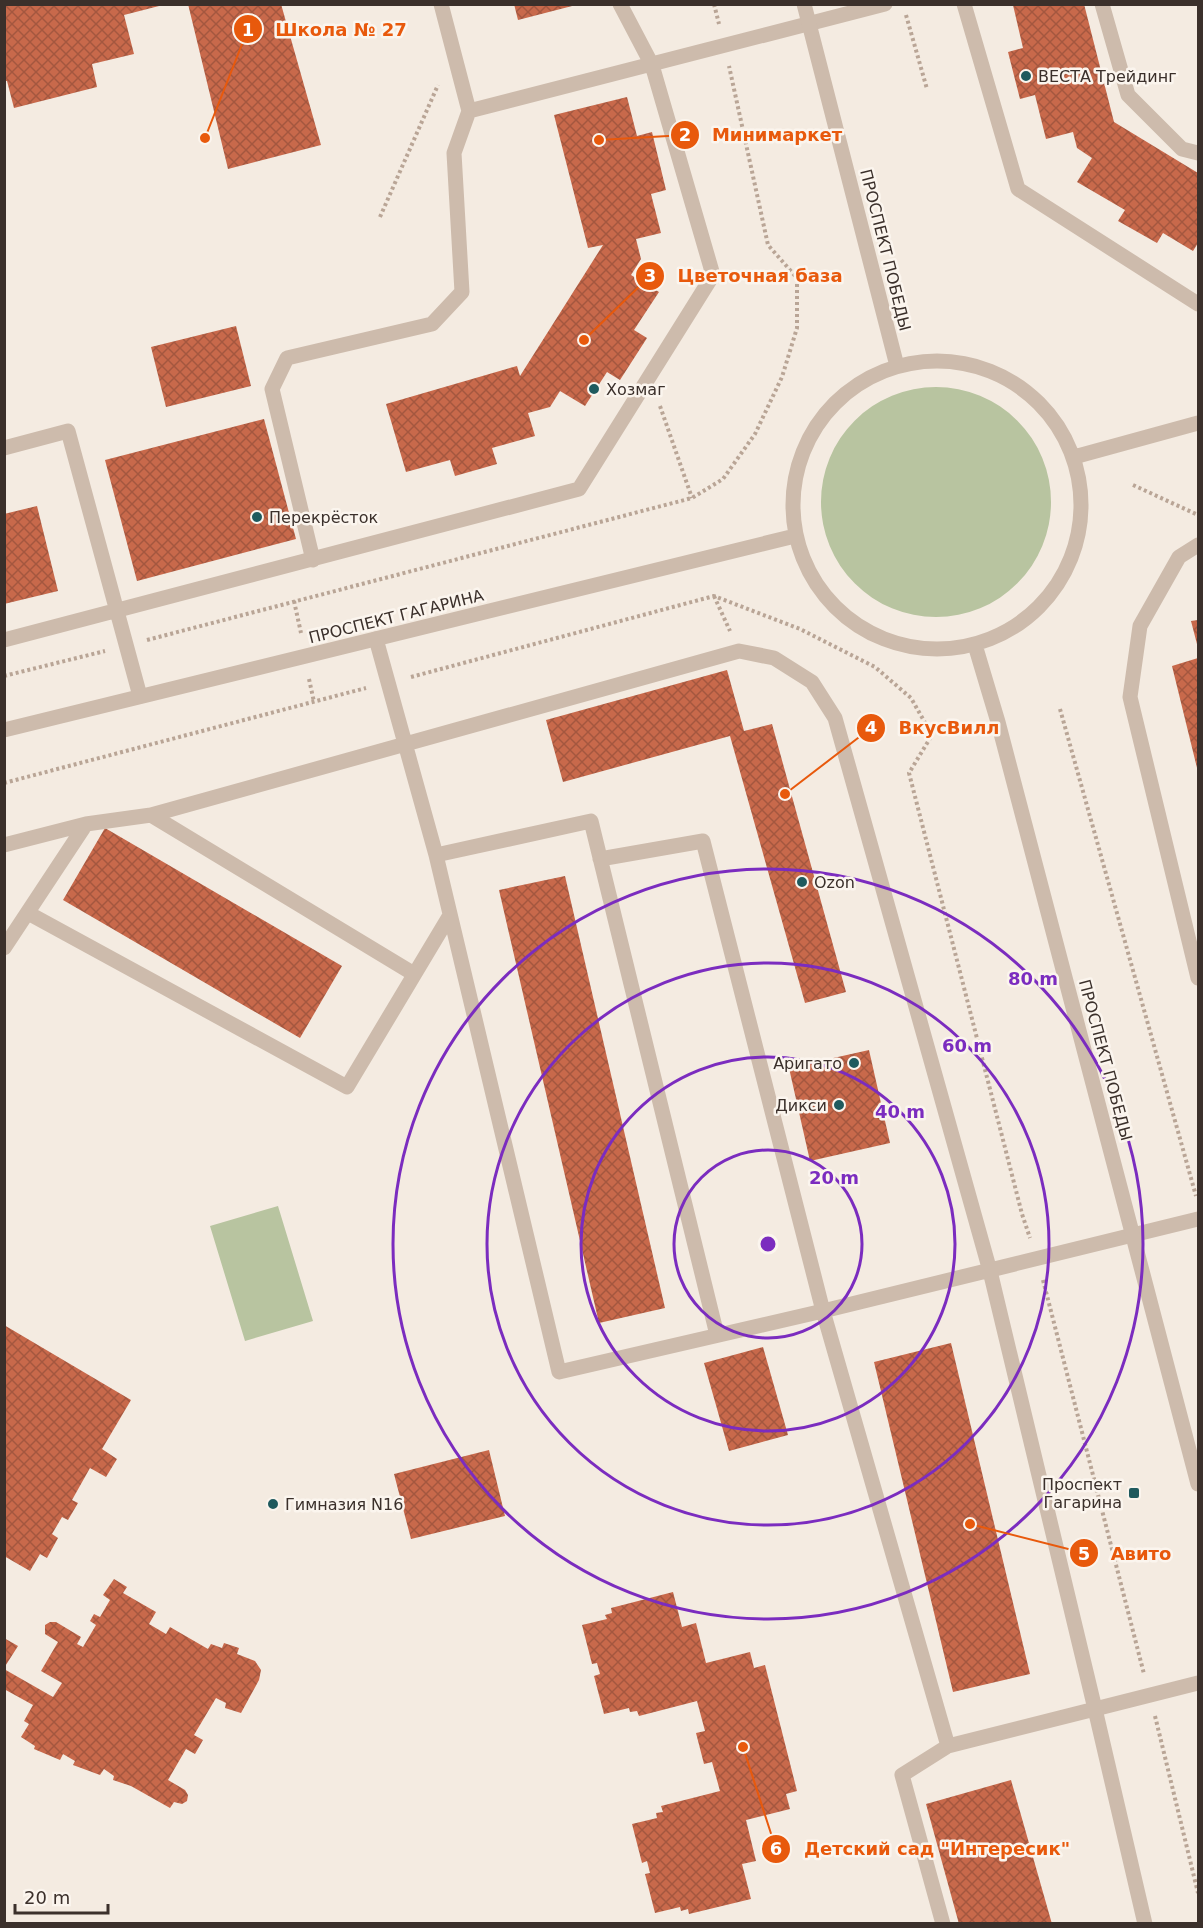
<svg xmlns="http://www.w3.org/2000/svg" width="1203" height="1928" viewBox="0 0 1203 1928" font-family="'DejaVu Sans',sans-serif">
<defs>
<pattern id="building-cross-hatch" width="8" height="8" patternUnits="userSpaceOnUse" patternTransform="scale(1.5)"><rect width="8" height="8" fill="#c8694b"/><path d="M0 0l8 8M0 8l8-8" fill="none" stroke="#a4573f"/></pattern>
</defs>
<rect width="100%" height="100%" fill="#f4ebe1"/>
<path fill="#b8c4a0" d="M821 502a115 115 0 1 1 230 0a115 115 0 1 1-230 0Z
M278,1206L313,1321L245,1341L210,1226Z"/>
<path fill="url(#building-cross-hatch)" d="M188,4H281L321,145L228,169Z
M514,4H576V5L518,20Z
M1084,4L1114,122L1198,173V243L1193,251L1163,233L1157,243L1118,221L1125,210L1077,182L1092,158L1077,148L1073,132L1046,139L1035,95L1020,99L1008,52L1023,48L1013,5Z
M4,5H163L124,15L134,54L92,64L97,87L14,108L7,81H4Z
M627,97L637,136L652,132L666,190L651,194L661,233L636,239L641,259L631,275L659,292L634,330L647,338L620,380L607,372L585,406L560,391L550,407L528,413L535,436L492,448L497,464L455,476L450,460L406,472L386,404L517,366L520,376L603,245L588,248L554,115Z
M236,326L251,386L166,407L151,347Z
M264,419L296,539L137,581L105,460Z
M37,506L58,591L4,604V514Z
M1198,620V648L1191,621Z
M1198,658V772L1172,666Z
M727,670L744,731L772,724L846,992L805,1003L730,736L563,782L546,720Z
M105,828L342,966L300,1038L63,900Z
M565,876L665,1308L599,1323L499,890Z
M869,1050L890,1143L810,1161L789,1068Z
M4,1325L131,1400L102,1449L117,1459L106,1477L90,1468L72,1500L78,1503L68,1520L62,1517L52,1534L58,1538L47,1558L40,1554L30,1571L4,1556Z
M951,1343L1030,1674L953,1692L874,1362Z
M763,1347L788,1435L729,1451L704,1363Z
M489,1450L505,1516L411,1539L394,1474Z
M114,1579L127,1587L123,1593L156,1612L149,1624L166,1634L170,1627L208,1649L211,1644L222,1648L224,1643L239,1648L237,1654L255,1661L261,1670L259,1680L241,1713L225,1708L226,1703L216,1698L194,1735L203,1740L195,1754L186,1749L168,1780L185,1790L188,1795L187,1801L182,1804L174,1802L170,1808L131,1786L113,1780L114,1776L104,1769L100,1775L73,1765L75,1761L63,1754L60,1760L34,1749L35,1746L21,1737L29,1724L24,1721L33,1705L4,1689V1669L53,1697L62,1683L41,1671L58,1642L45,1634V1625L50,1622H56L81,1637L77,1644L83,1647L96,1625L90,1621L94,1614L100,1617L110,1600L103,1595Z
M673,1592L682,1627L696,1623L706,1663L750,1652L754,1668L765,1665L797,1791L786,1794L790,1809L746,1820L756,1861L742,1864L751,1899L689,1914L688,1909L681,1911L680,1907L655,1913L645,1874L650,1873L647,1861L642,1863L632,1824L657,1818L656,1813L663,1812L661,1806L720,1791L712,1762L704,1764L696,1733L705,1731L697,1701L639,1716L637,1711L630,1712L629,1708L604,1714L594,1676L600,1674L597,1663L592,1664L582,1625L607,1619L605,1615L612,1613L611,1608Z
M4,1638L18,1646L4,1668Z
M1011,1780L1052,1924H959L926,1804Z"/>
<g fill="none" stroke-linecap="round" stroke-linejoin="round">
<path stroke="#b9a596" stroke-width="4" stroke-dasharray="3 3" stroke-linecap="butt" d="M714,4L719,24
M906,15L927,89
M380,217L438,85
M660,406L692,498
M1133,485L1198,515
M714,596L730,631
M294,601L301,633
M147,640L692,498L723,479L755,434L782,377L797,328V278L768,245L729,66
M4,676L105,651
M411,677L714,596L800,629L875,667L911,698L932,735L909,773L1022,1214L1030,1238
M309,679L314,702
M1060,709L1196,1196
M4,783L366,688
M1043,1280L1144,1674
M1155,1716L1198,1893"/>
<path stroke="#cdbbac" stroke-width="15" d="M441,4L469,111L885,4
M964,4L1018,189L1198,304
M1102,4L1128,95L1182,149L1198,153
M4,448L68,431L140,696
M1198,545L1179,557L1140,626L1130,697L1198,978
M313,560L272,389L287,358L432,324L462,292L454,153L469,111
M376,639L436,855
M4,640L579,489L713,275L652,65L620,4
M151,815L414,974
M4,845L86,824L151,815L739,651L774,658L812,682L835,718L990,1271L1095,1709L948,1746
M600,859L703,841L823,1311L1198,1219
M28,913L347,1087L450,915
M4,948L86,824
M717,1335L591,821L436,855L559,1372L823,1311L948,1746L902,1775L943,1924
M1145,1924L1095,1709L1198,1683"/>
<path stroke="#cdbbac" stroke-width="15" d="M804,4L897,366
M793 505a144 144 0 1 1 288 0a144 144 0 1 1-288 0Z
M1074,457L1198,423
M975,645L998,722L1198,1484
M4,730L795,536"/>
</g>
<g fill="none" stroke="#7b2cbf" stroke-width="3">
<circle cx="768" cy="1244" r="94"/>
<circle cx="768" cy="1244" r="187"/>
<circle cx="768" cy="1244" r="281"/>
<circle cx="768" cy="1244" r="375"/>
</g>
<g fill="#1f5a5e" stroke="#fbf5ee" stroke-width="2">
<circle cx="1026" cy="76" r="6"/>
<circle cx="594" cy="389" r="6"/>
<circle cx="257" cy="517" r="6"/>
<circle cx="802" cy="882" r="6"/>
<circle cx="854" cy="1063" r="6"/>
<circle cx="839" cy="1105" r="6"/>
<rect x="1128" y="1487" width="12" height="12" rx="3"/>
<circle cx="273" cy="1504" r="6"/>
</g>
<g text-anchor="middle" stroke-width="5" stroke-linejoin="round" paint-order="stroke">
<g font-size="16" fill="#3b302b" stroke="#fbf5ee" text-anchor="start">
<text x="1038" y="82">ВЕСТА Трейдинг</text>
<text x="606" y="395">Хозмаг</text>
<text x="269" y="523">Перекрёсток</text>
<text x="814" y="888">Ozon</text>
<text x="842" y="1069" text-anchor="end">Аригато</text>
<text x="827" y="1111" text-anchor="end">Дикси</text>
<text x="1122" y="1490" text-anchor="end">Проспект<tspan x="1122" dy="18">Гагарина</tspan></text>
<text x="285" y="1510">Гимназия N16</text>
</g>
<g font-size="16" fill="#3b302b" stroke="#fbf5ee">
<text transform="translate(886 250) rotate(76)" y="6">ПРОСПЕКТ ПОБЕДЫ</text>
<text transform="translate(396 616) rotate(-14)" y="6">ПРОСПЕКТ ГАГАРИНА</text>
<text transform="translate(1106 1060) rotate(75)" y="6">ПРОСПЕКТ ПОБЕДЫ</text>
</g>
</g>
<circle cx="768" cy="1244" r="9" fill="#7b2cbf" stroke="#fbf5ee" stroke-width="3"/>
<g font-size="18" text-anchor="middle" font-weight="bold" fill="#7b2cbf" stroke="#fbf5ee" stroke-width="5" stroke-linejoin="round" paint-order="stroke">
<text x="1033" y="985">80 m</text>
<text x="967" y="1052">60 m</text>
<text x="900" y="1118">40 m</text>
<text x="834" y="1184">20 m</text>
</g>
<path fill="none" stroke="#e8590c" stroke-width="2" d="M205 138L248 29M599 140L685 135M584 340L650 276M785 794L871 728M970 1524L1084 1553M743 1747L776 1849"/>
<g fill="#e8590c" stroke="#fbf5ee" stroke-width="2">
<circle cx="205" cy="138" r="6"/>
<circle cx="599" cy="140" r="6"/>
<circle cx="584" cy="340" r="6"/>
<circle cx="785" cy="794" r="6"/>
<circle cx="970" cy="1524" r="6"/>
<circle cx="743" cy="1747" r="6"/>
<circle cx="248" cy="29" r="15"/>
<circle cx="685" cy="135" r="15"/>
<circle cx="650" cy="276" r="15"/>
<circle cx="871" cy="728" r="15"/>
<circle cx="1084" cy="1553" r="15"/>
<circle cx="776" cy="1849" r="15"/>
</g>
<g font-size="18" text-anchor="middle" font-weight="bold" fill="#fff">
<text x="248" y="36">1</text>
<text x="685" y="141">2</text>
<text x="650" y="282">3</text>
<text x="871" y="734">4</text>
<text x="1084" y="1560">5</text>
<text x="776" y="1855">6</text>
</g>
<g font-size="18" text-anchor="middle" font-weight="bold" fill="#e8590c" stroke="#fbf5ee" stroke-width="5" stroke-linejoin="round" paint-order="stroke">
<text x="341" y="36">Школа № 27</text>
<text x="777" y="141">Минимаркет</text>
<text x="760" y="282">Цветочная база</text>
<text x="949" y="734">ВкусВилл</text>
<text x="1141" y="1560">Авито</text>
<text x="937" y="1855">Детский сад "Интересик"</text>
</g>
<rect width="1203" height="1928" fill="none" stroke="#3b302b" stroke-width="12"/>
<path d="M15 1904v9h93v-9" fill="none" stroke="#3b302b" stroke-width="3"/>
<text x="24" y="1904" font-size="18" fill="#3b302b" stroke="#fbf5ee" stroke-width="4.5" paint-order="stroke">20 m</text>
</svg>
